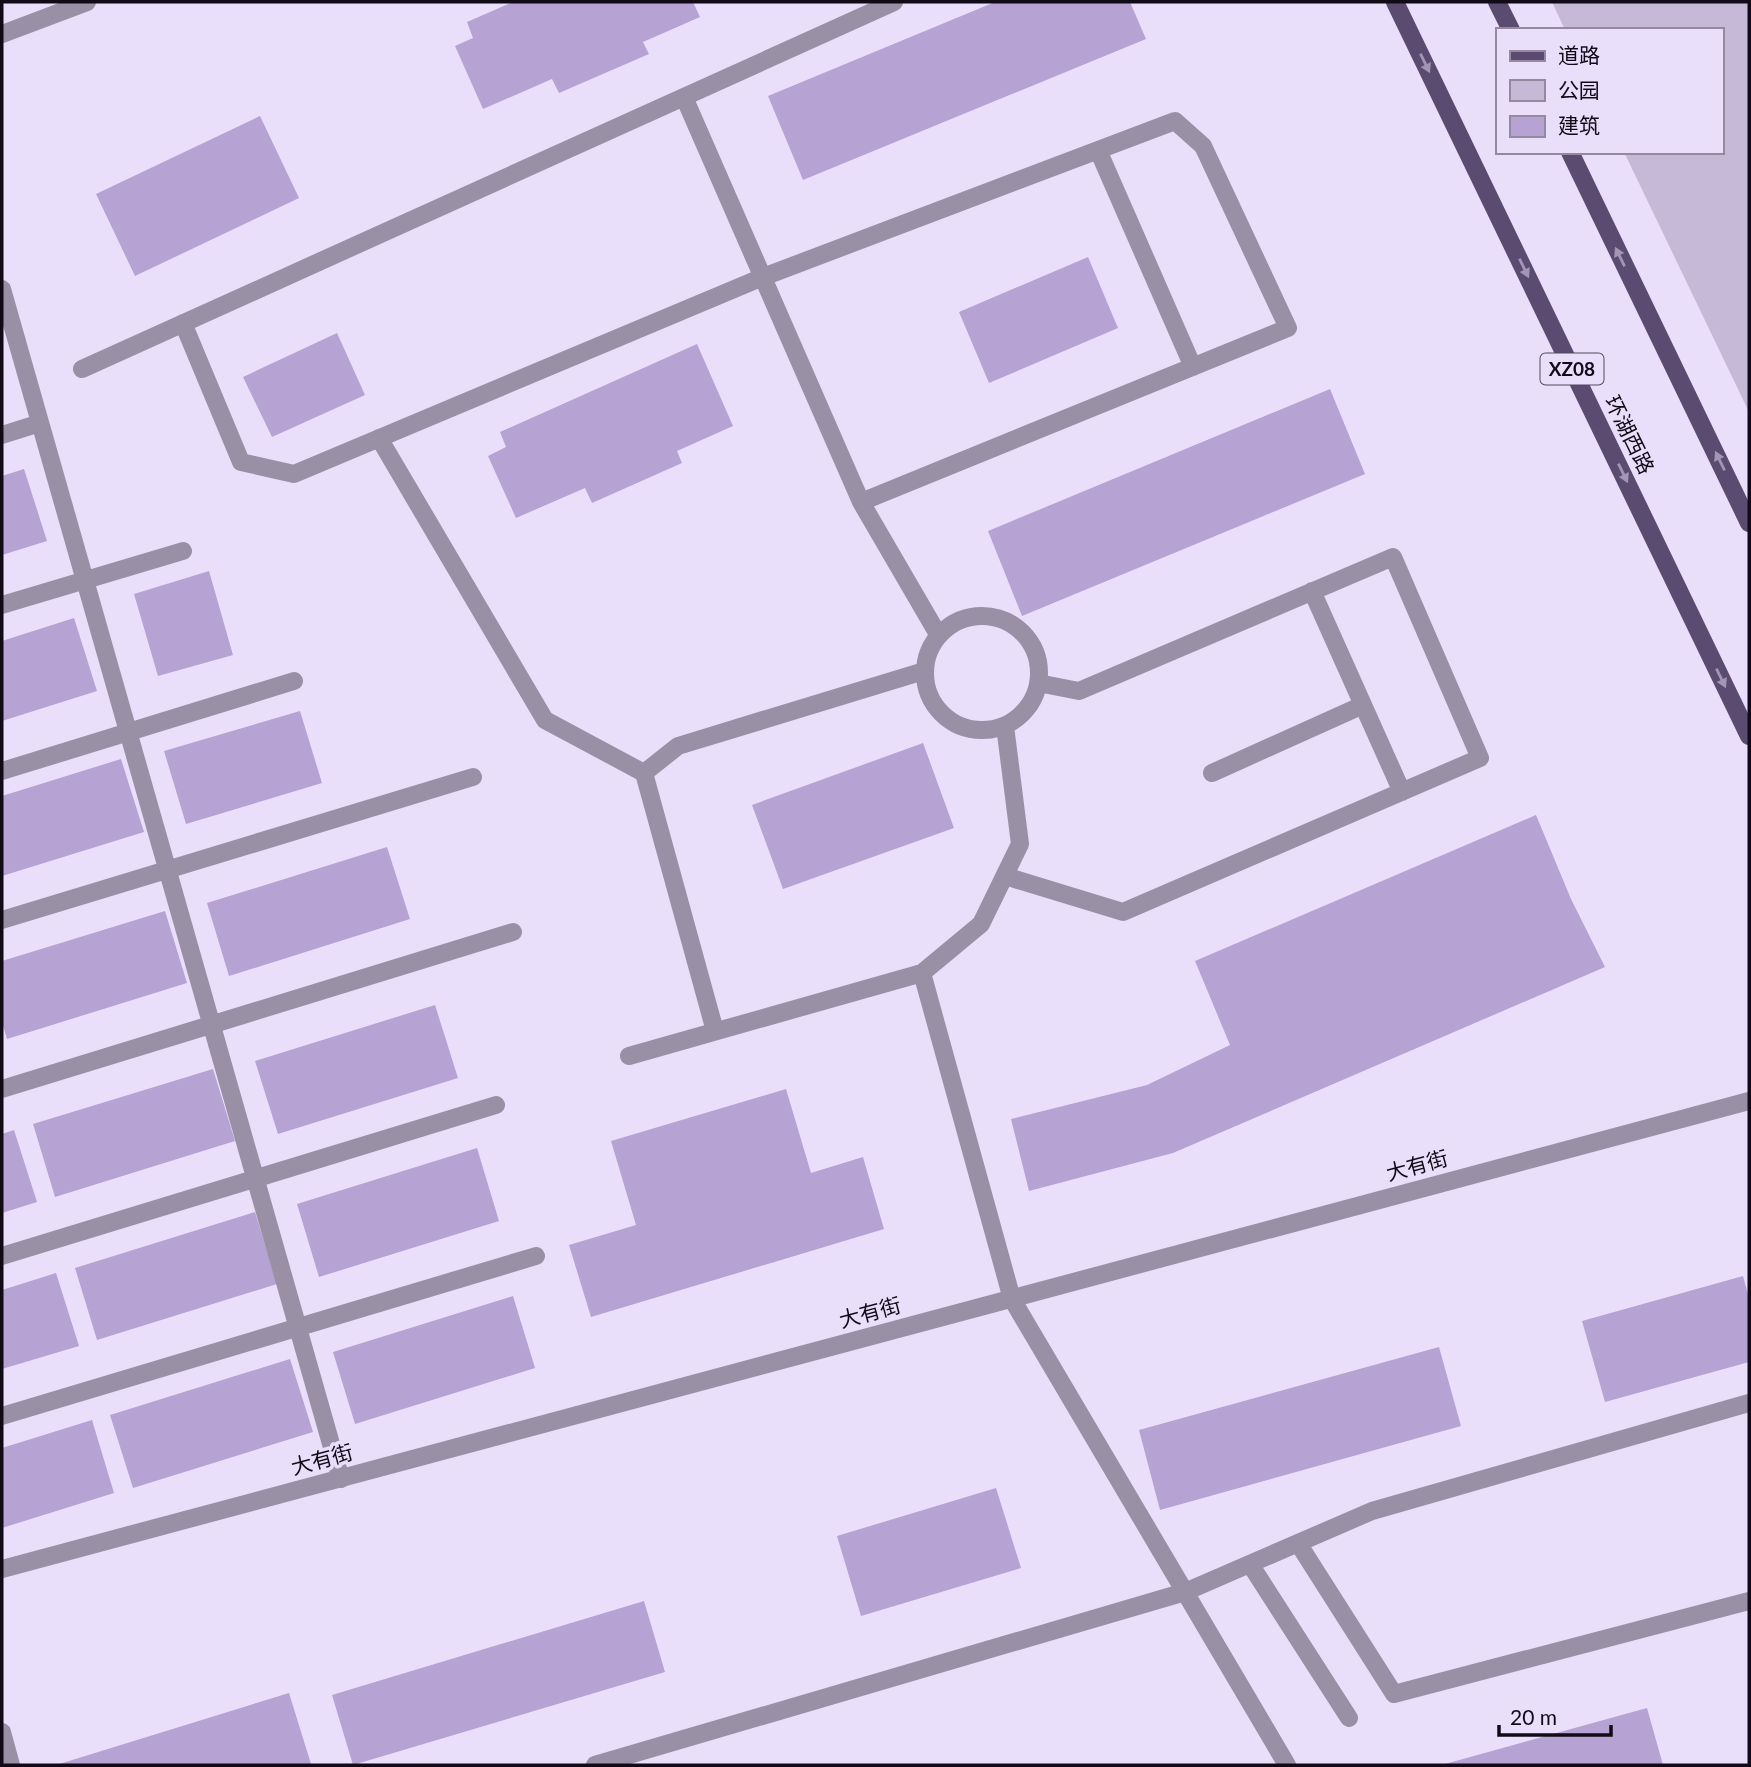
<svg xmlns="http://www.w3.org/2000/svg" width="1751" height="1767" viewBox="0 0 1751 1767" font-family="Lato,'Noto Sans SC',sans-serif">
<rect width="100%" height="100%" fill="#eadffb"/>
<path fill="#c6b9d8" d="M1552,2H1749V412L1624,152H1721V30H1565Z"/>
<path fill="#b6a2d3" d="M513,2H693L700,17L643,42L649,54L559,93L552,79L483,109L455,46L473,38L467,22Z
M995,2H1130L1146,39L803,180L768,96Z
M260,116L299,198L135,276L96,194Z
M1088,257L1118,328L989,383L959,312Z
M337,333L365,395L272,437L243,377Z
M697,344L733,426L677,451L682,463L592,503L585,488L516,518L488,456L506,447L500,432Z
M1330,389L1365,474L1022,616L988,531Z
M24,469L47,541L2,555V476Z
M209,571L233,655L158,676L134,594Z
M74,618L97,691L2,721V641Z
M300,711L322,783L186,824L164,751Z
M923,743L954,828L783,889L752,805Z
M121,759L144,832L2,876V796Z
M1536,815L1571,899L1605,967L1173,1153L1029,1191L1011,1119L1147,1085L1230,1045L1195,961Z
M387,847L410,919L229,976L207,903Z
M165,911L187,983L7,1039L2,1022V961Z
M435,1005L458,1078L278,1134L255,1061Z
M213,1069L235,1141L55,1197L33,1124Z
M786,1089L811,1173L863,1157L884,1229L591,1317L569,1245L636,1225L611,1141Z
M14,1130L37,1202L2,1213V1134Z
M477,1148L499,1221L319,1277L297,1204Z
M255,1212L277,1284L97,1340L75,1268Z
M56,1273L79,1346L2,1369V1290Z
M1743,1276L1749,1298V1362L1605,1402L1582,1321Z
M513,1296L535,1368L355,1424L333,1352Z
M1439,1347L1461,1426L1160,1510L1139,1430Z
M290,1359L313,1432L133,1488L110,1415Z
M92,1420L114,1493L2,1528V1448Z
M996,1488L1021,1568L861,1616L837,1536Z
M644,1601L665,1672L353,1765L332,1695Z
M289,1693L311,1764L57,1765H56Z
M1647,1708L1663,1765H1445V1764Z"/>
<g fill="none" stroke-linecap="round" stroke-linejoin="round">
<path stroke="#9990a6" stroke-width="18" d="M684,97L861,502L939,636
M1098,150L1193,367
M2,289L341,1479
M183,323L241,462L294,474L763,277L1175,121L1203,146L1288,328L861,502
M82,369L894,2
M2,435L40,423
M379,438L545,720L644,773
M1312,591L1402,792
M2,605L183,551
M925 673a57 57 0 1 1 114 0a57 57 0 1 1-114 0Z
M2,771L294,681
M1212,773L1363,705
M1005,876L1123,912L1480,758L1393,557L1079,691L1038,683
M2,920L473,777
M922,973L1012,1299L1287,1765
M715,1031L644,773L678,746L924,671
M629,1056L922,973L981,924L1020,844L1005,726
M2,1089L513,932
M2,1256L496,1105
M2,1416L536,1256
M1298,1543L1394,1694L1749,1601
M1250,1564L1349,1718
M2,1732L11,1765
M595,1765L1185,1592L1372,1511L1749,1403"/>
<path stroke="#9990a6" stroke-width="18" d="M2,34L87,2
M2,1569L1749,1101"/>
<path stroke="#5b4b70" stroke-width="18" d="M1395,2L1749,736
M1497,2L1511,30
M1570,152L1749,523"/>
</g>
<defs><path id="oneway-solid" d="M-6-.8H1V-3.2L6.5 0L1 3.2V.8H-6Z" transform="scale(1.75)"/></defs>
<g fill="#a295b6">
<use href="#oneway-solid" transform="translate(1425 63) rotate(64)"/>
<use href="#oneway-solid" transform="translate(1620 257) rotate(-116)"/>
<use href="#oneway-solid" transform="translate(1524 268) rotate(64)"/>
<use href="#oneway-solid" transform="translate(1720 461) rotate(-116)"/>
<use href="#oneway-solid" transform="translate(1623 473) rotate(64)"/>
<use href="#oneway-solid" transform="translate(1721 678) rotate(64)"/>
</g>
<g text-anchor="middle" stroke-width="7" stroke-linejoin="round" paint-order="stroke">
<rect fill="#eadffb" stroke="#514b5b" stroke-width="2" x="1540.5" y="353.5" width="63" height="31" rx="5"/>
<g font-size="19" font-weight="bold" fill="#100b16">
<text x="1572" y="376">XZ08</text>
</g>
<g font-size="21" fill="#100b16" stroke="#eadffb">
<text transform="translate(1629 435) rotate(64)" y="7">环湖西路</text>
<text transform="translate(1417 1166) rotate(-15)" y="7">大有街</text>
<text transform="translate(870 1313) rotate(-15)" y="7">大有街</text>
<text transform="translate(322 1460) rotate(-15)" y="7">大有街</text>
</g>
</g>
<rect width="1751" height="1767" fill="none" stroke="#100b16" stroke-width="7"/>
<rect x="1496" y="28" width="228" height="126" fill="#eadffb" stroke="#938a9f" stroke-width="2"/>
<rect x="1510" y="51" width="35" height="10" fill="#5b4b70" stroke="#938a9f" stroke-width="2"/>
<text x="1558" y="63" font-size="21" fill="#100b16">道路</text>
<rect x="1510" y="80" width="35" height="21" fill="#c6b9d8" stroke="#938a9f" stroke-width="2"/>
<text x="1558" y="98" font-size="21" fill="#100b16">公园</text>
<rect x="1510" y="116" width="35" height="21" fill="#b6a2d3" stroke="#938a9f" stroke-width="2"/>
<text x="1558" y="133" font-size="21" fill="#100b16">建筑</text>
<path d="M1499 1725v10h112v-10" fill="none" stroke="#100b16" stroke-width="3.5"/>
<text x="1510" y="1725" font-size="21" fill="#100b16" stroke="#eadffb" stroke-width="5" paint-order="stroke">20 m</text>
</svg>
